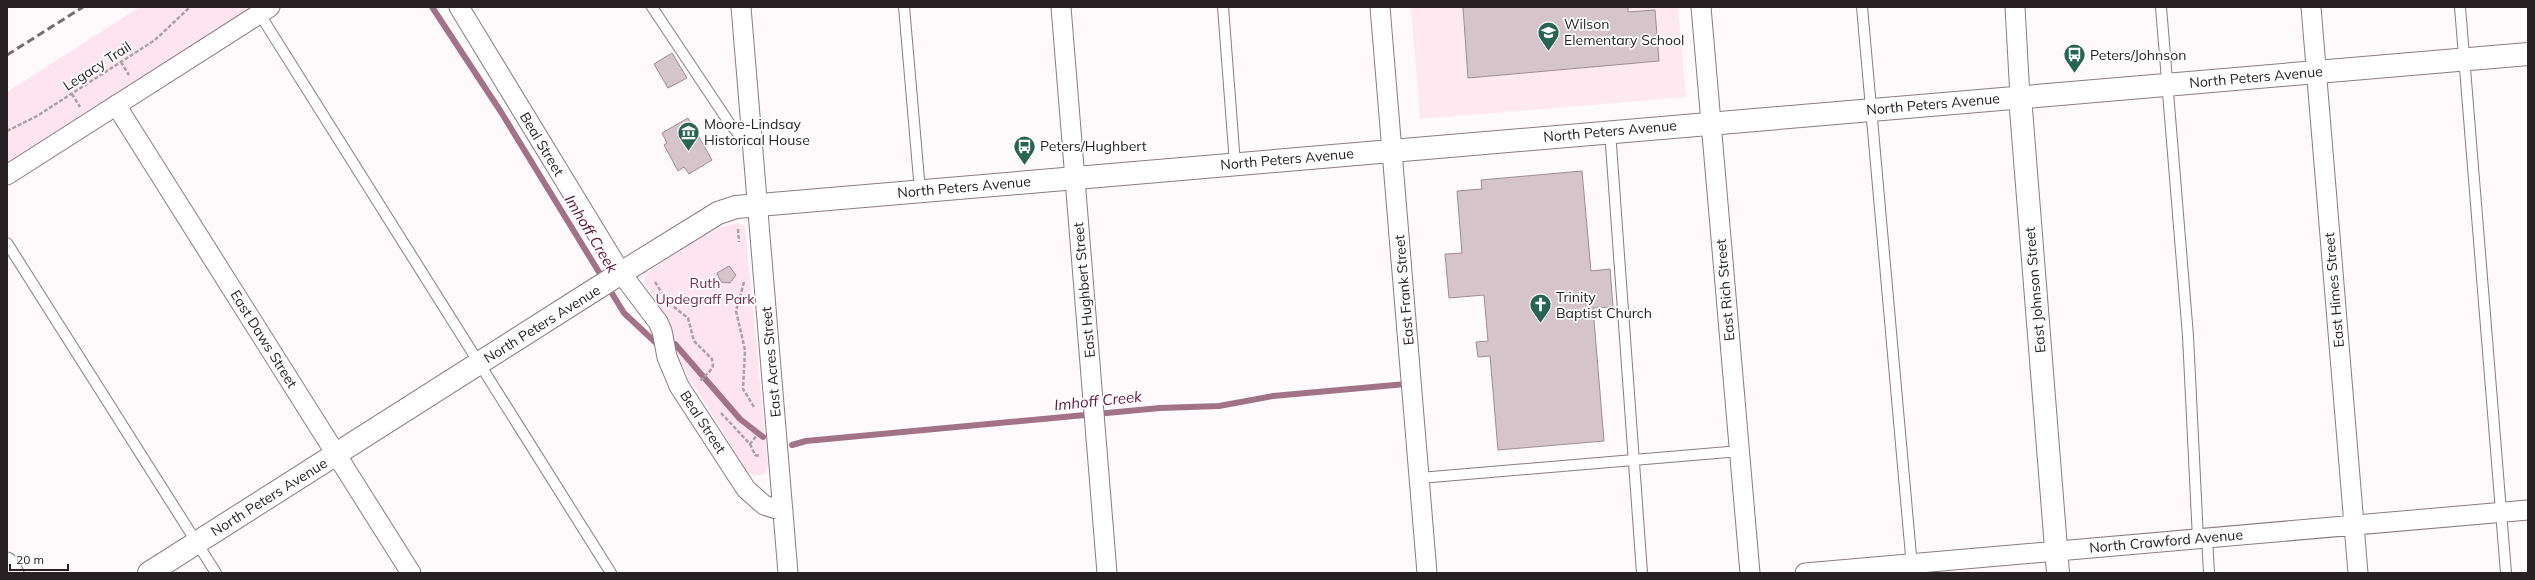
<svg xmlns="http://www.w3.org/2000/svg" width="2535" height="580" viewBox="0 0 2535 580" font-family="Mulish,sans-serif">
<rect width="100%" height="100%" fill="#fefafc"/>
<path fill="#fee9f0" d="M1411,7H1678L1686,97L1420,119Z"/>
<path fill="#fee4ee" d="M140,7H253L7,164V92Z
M739,223L745,227L768,465L765,474L754,476L747,471L675,355L672,327L644,281L646,273C674,256 705,228 739,223Z"/>
<g fill="none" stroke-linecap="round" stroke-linejoin="round">
<path stroke="#a27386" stroke-width="6" d="M432,7L501,112L624,313L655,342L675,344L740,419L763,437
M792,445L806,441L1160,408L1219,406L1273,396L1406,384"/>
</g>
<path fill="#d6c4cb" stroke="#9d8d93" d="M1463,7H1628V12L1655,10L1659,61L1468,78Z
M672,53L687,78L668,88L654,64Z
M688,118L712,160L689,174L684,167L678,171L664,145L667,143L662,133Z
M1582,171L1591,271L1610,269L1613,307L1593,308L1604,441L1498,450L1490,356L1478,357L1476,342L1488,341L1484,295L1449,298L1445,254L1462,253L1457,191L1482,189L1481,180Z
M729,266L736,275L730,283L721,282L717,273Z"/>
<g fill="none" stroke-linecap="round" stroke-linejoin="round">
<defs>
<path id="service" d="M652,7L730,124L737,132L752,140
M904,7L920,191
M1223,7L1235,164
M1862,7L1912,567
M2161,7L2188,336L2198,539
M2460,7L2506,573
M259,13L611,573
M1610,131L1642,573
M7,243L216,573
M1420,478L1740,451
M2207,538L2209,573"/>
<path id="minor" d="M459,7L621,273L658,322L662,331L667,357L679,386L746,489L764,505L783,511
M741,7L788,573
M1061,7L1107,573
M1380,7L1427,573
M1701,7L1750,573
M2015,7L2020,97
M2311,7L2358,573
M116,105L411,573
M7,175L270,7
M7,562L14,573
M1805,573L2528,510"/>
<path id="tertiary" d="M2020,97L2058,573
M149,573L621,273L718,213L736,207L2528,54"/>
</defs>
<use href="#service" stroke="#8b7b81" stroke-width="12"/>
<use href="#minor" stroke="#8b7b81" stroke-width="21"/>
<use href="#tertiary" stroke="#8b7b81" stroke-width="24"/>
<path stroke="#a7a2a4" stroke-width="2.5" stroke-dasharray="4 2" stroke-linecap="butt" d="M121,62L129,75
M72,94L80,107
M7,131L37,116L155,40L190,7
M738,229L739,242
M655,282L662,293
M744,282L736,311L745,350L743,389L754,407
M669,303L688,318L694,341L712,359L713,366L710,371L699,382
M721,413L750,444L757,435
M750,444L755,455L760,456"/>
<use href="#service" stroke="#fff" stroke-width="10"/>
<use href="#minor" stroke="#fff" stroke-width="19"/>
<use href="#tertiary" stroke="#fff" stroke-width="22"/>
<path stroke="#736e70" stroke-width="3" stroke-dasharray="8 4" stroke-linecap="butt" d="M7,55L83,7"/>
</g>
<defs>
<symbol id="school-pin" viewBox="-11 -11 22 30"><path d="M0 17L-7.5 6A9.5 9.5 0 1 1 7.5 6Z" fill="#276552" stroke="#fff"/><path d="M0-5L7-2L0 1L-7-2ZM-4 1L0 2.5L4 1V4Q0 6-4 4Z" fill="#fff"/></symbol>
<symbol id="bus-pin" viewBox="-11 -11 22 30"><path d="M0 17L-7.5 6A9.5 9.5 0 1 1 7.5 6Z" fill="#276552" stroke="#fff"/><path d="M-5-6H5V4H4V6H2V4H-2V6H-4V4H-5ZM-3.5-4V0h7V-4ZM-3.5 1.2v1.5H-2V1.2ZM2 1.2v1.5H3.5V1.2Z" fill="#fff"/></symbol>
<symbol id="museum-pin" viewBox="-11 -11 22 30"><path d="M0 17L-7.5 6A9.5 9.5 0 1 1 7.5 6Z" fill="#276552" stroke="#fff"/><path d="M0-6L6-3V-2H-6V-3ZM-5-1h2V3h-2ZM-1-1h2V3h-2ZM3-1h2V3H3ZM-6 4H6V6H-6Z" fill="#fff"/></symbol>
<symbol id="church-pin" viewBox="-11 -11 22 30"><path d="M0 17L-7.5 6A9.5 9.5 0 1 1 7.5 6Z" fill="#276552" stroke="#fff"/><path d="M-1.2-6h2.4v3.5h3.3v2.4h-3.3V6h-2.4V-.1h-3.3v-2.4h3.3Z" fill="#fff"/></symbol>
</defs>
<g fill-rule="evenodd">
<use href="#school-pin" x="1536" y="20" width="25" height="34"/>
<use href="#bus-pin" x="2062" y="42" width="25" height="34"/>
<use href="#museum-pin" x="676" y="120" width="25" height="34"/>
<use href="#bus-pin" x="1012" y="134" width="25" height="34"/>
<use href="#church-pin" x="1528" y="292" width="25" height="34"/>
</g>
<g text-anchor="middle" stroke-width="3.5" stroke-linejoin="round" paint-order="stroke">
<g font-size="14" fill="#272123" stroke="#fff" text-anchor="start">
<text x="1564" y="29">Wilson<tspan x="1564" dy="16">Elementary School</tspan></text>
<text x="2090" y="60">Peters/Johnson</text>
<text x="704" y="129">Moore-Lindsay<tspan x="704" dy="16">Historical House</tspan></text>
<text x="1040" y="151">Peters/Hughbert</text>
<text x="1556" y="302">Trinity<tspan x="1556" dy="16">Baptist Church</tspan></text>
</g>
<g font-size="14" fill="#272123" stroke="#fff">
<text transform="translate(97 66) rotate(-33)" y="5">Legacy Trail</text>
<text transform="translate(2256 77) rotate(-5)" y="5">North Peters Avenue</text>
<text transform="translate(1933 104) rotate(-5)" y="5">North Peters Avenue</text>
<text transform="translate(1610 131) rotate(-5)" y="5">North Peters Avenue</text>
<text transform="translate(542 144) rotate(59)" y="5">Beal Street</text>
<text transform="translate(1287 159) rotate(-5)" y="5">North Peters Avenue</text>
<text transform="translate(964 187) rotate(-5)" y="5">North Peters Avenue</text>
<text transform="translate(1084 290) rotate(-95)" y="5">East Hughbert Street</text>
<text transform="translate(1404 290) rotate(-95)" y="5">East Frank Street</text>
<text transform="translate(1725 290) rotate(-95)" y="5">East Rich Street</text>
<text transform="translate(2035 290) rotate(-95)" y="5">East Johnson Street</text>
<text transform="translate(2334 290) rotate(-95)" y="5">East Himes Street</text>
<text transform="translate(542 324) rotate(-32)" y="5">North Peters Avenue</text>
<text transform="translate(264 339) rotate(58)" y="5">East Daws Street</text>
<text transform="translate(771 362) rotate(-95)" y="5">East Acres Street</text>
<text transform="translate(703 422) rotate(57)" y="5">Beal Street</text>
<text transform="translate(269 497) rotate(-32)" y="5">North Peters Avenue</text>
<text transform="translate(2166 541) rotate(-5)" y="5">North Crawford Avenue</text>
</g>
<g font-size="14" fill="#72274b" stroke="#fff">
<text x="705" y="288">Ruth<tspan x="705" dy="16">Updegraff Park</tspan></text>
</g>
<g font-size="15" font-style="italic" fill="#5e133a" stroke="#fff">
<text transform="translate(591 234) rotate(59)" y="5">Imhoff Creek</text>
<text transform="translate(1098 401) rotate(-6)" y="5">Imhoff Creek</text>
</g>
</g>
<rect width="2535" height="580" fill="none" stroke="#272123" stroke-width="16"/>
<path d="M10 564v6h58v-6" fill="none" stroke="#272123" stroke-width="2"/>
<text x="16" y="564" font-size="12" fill="#272123" stroke="#ffffff" stroke-width="3" paint-order="stroke">20 m</text>
</svg>
